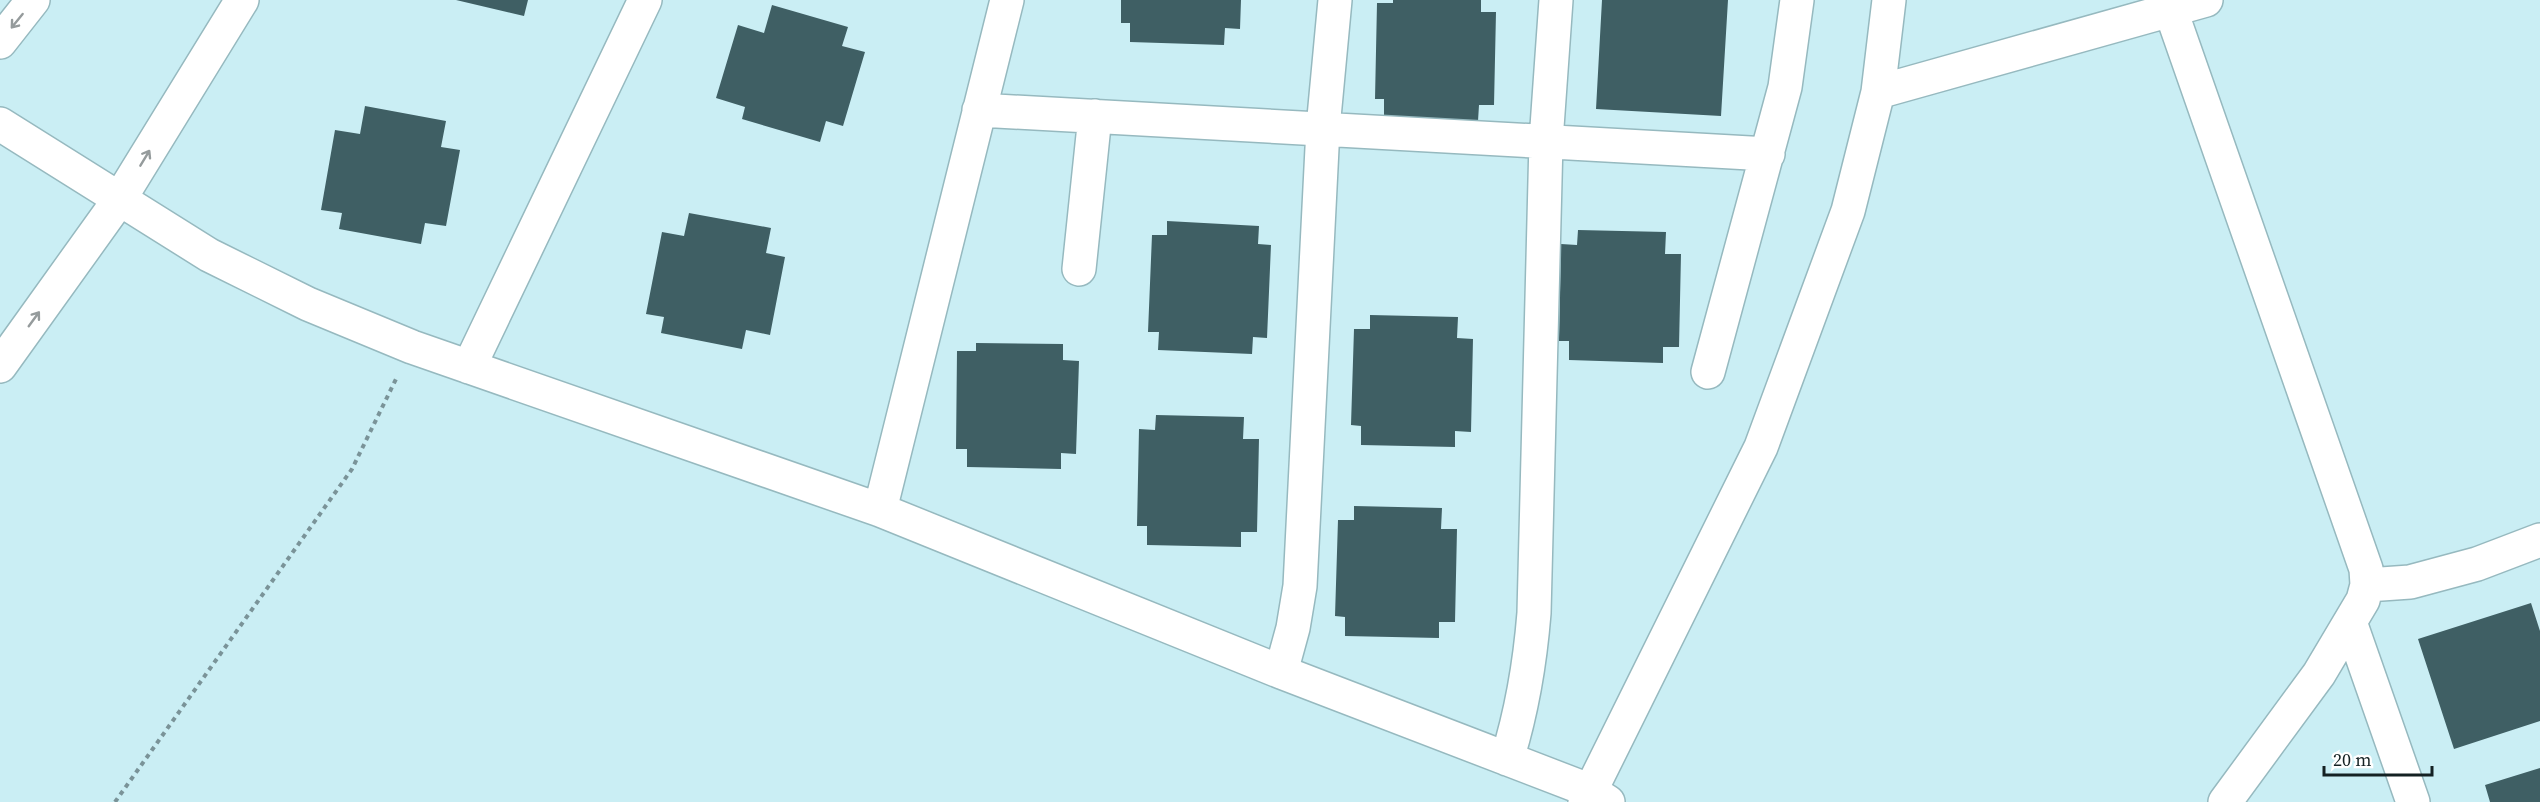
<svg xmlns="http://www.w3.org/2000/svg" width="2540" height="802" viewBox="0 0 2540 802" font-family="'Source Serif 4',serif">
<rect width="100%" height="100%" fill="#caeef4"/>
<path fill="#3f5f64" d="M456,0H528L524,16Z
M1121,0H1241L1240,29L1225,28L1224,45L1130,42V23H1121Z
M1393,0H1481V12H1496L1494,105H1479L1478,121L1384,118V99H1375L1377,3H1393Z
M1602,0H1728L1721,116L1596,109Z
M772,5L848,27L842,46L865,52L843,126L826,121L820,142L742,119L745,107L716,98L738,25L764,33Z
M365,106L446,121L441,147L460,150L446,226L425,223L421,244L339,229L342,213L321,210L335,130L360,134Z
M689,213L771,228L766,253L785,257L770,335L746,330L742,349L661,333L664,317L646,314L662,232L684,236Z
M1167,221L1259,226L1258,244L1271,245L1267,338L1253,337L1252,354L1158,350L1159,332H1148L1152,235H1167Z
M1578,230L1666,232L1665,254H1681L1679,347H1663V363L1569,360V341H1559L1561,244L1577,245Z
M1370,315L1458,317L1457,338L1473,339L1471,432L1455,431V447L1361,445V426L1351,425L1354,329H1370Z
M976,343L1063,344V360L1079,361L1076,454L1061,453V469L967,467V449H956L957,351H976Z
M1156,415L1244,417L1243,439H1259L1257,532H1241V547L1147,545V526H1137L1139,429L1155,430Z
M1354,506L1442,508L1441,529H1457L1455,622H1439V638L1345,636V617L1335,616L1338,520H1354Z
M2531,603L2540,631V721L2454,749L2418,639Z
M2540,768V802H2490L2485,785Z"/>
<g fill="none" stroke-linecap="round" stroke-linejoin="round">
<defs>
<path id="minor" d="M2171,11L2366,569L2367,585L2363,600L2319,674L2225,802
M0,42L33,0
M1878,92L2206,0
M979,110L1768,154
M0,124L209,255L308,304L412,347L880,510L1281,672L1591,791L1608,802
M1079,269L1095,116
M0,366L119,200L242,0
M469,367L645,0
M1708,372L1785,87L1797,0
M880,510L1007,0
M2367,585L2410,582L2477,564L2540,540
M2350,622L2413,802
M1281,672L1293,628L1300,586L1323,128L1335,0
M1507,759C1522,711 1530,663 1534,613L1546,141L1556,0
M1585,802L1761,447L1848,211L1878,92L1889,0"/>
</defs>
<use href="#minor" stroke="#96b9bf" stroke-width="36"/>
<path stroke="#7a9398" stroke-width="4" stroke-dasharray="4.5 4.5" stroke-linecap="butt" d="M115,802L352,469L397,377"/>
<use href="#minor" stroke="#fff" stroke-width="33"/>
</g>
<defs><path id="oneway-shaft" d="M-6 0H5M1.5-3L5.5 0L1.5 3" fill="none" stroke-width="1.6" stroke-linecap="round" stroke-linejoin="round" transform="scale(1.5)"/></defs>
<g stroke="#959b9c">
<use href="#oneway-shaft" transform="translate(17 21) rotate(129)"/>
<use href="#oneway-shaft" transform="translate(145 158) rotate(-59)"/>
<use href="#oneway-shaft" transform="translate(34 319) rotate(-54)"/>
</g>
<path d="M2324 766v9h108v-9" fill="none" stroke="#142123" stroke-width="3"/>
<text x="2333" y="766" font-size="18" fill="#142123" stroke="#ffffff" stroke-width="4.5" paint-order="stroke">20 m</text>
</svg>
